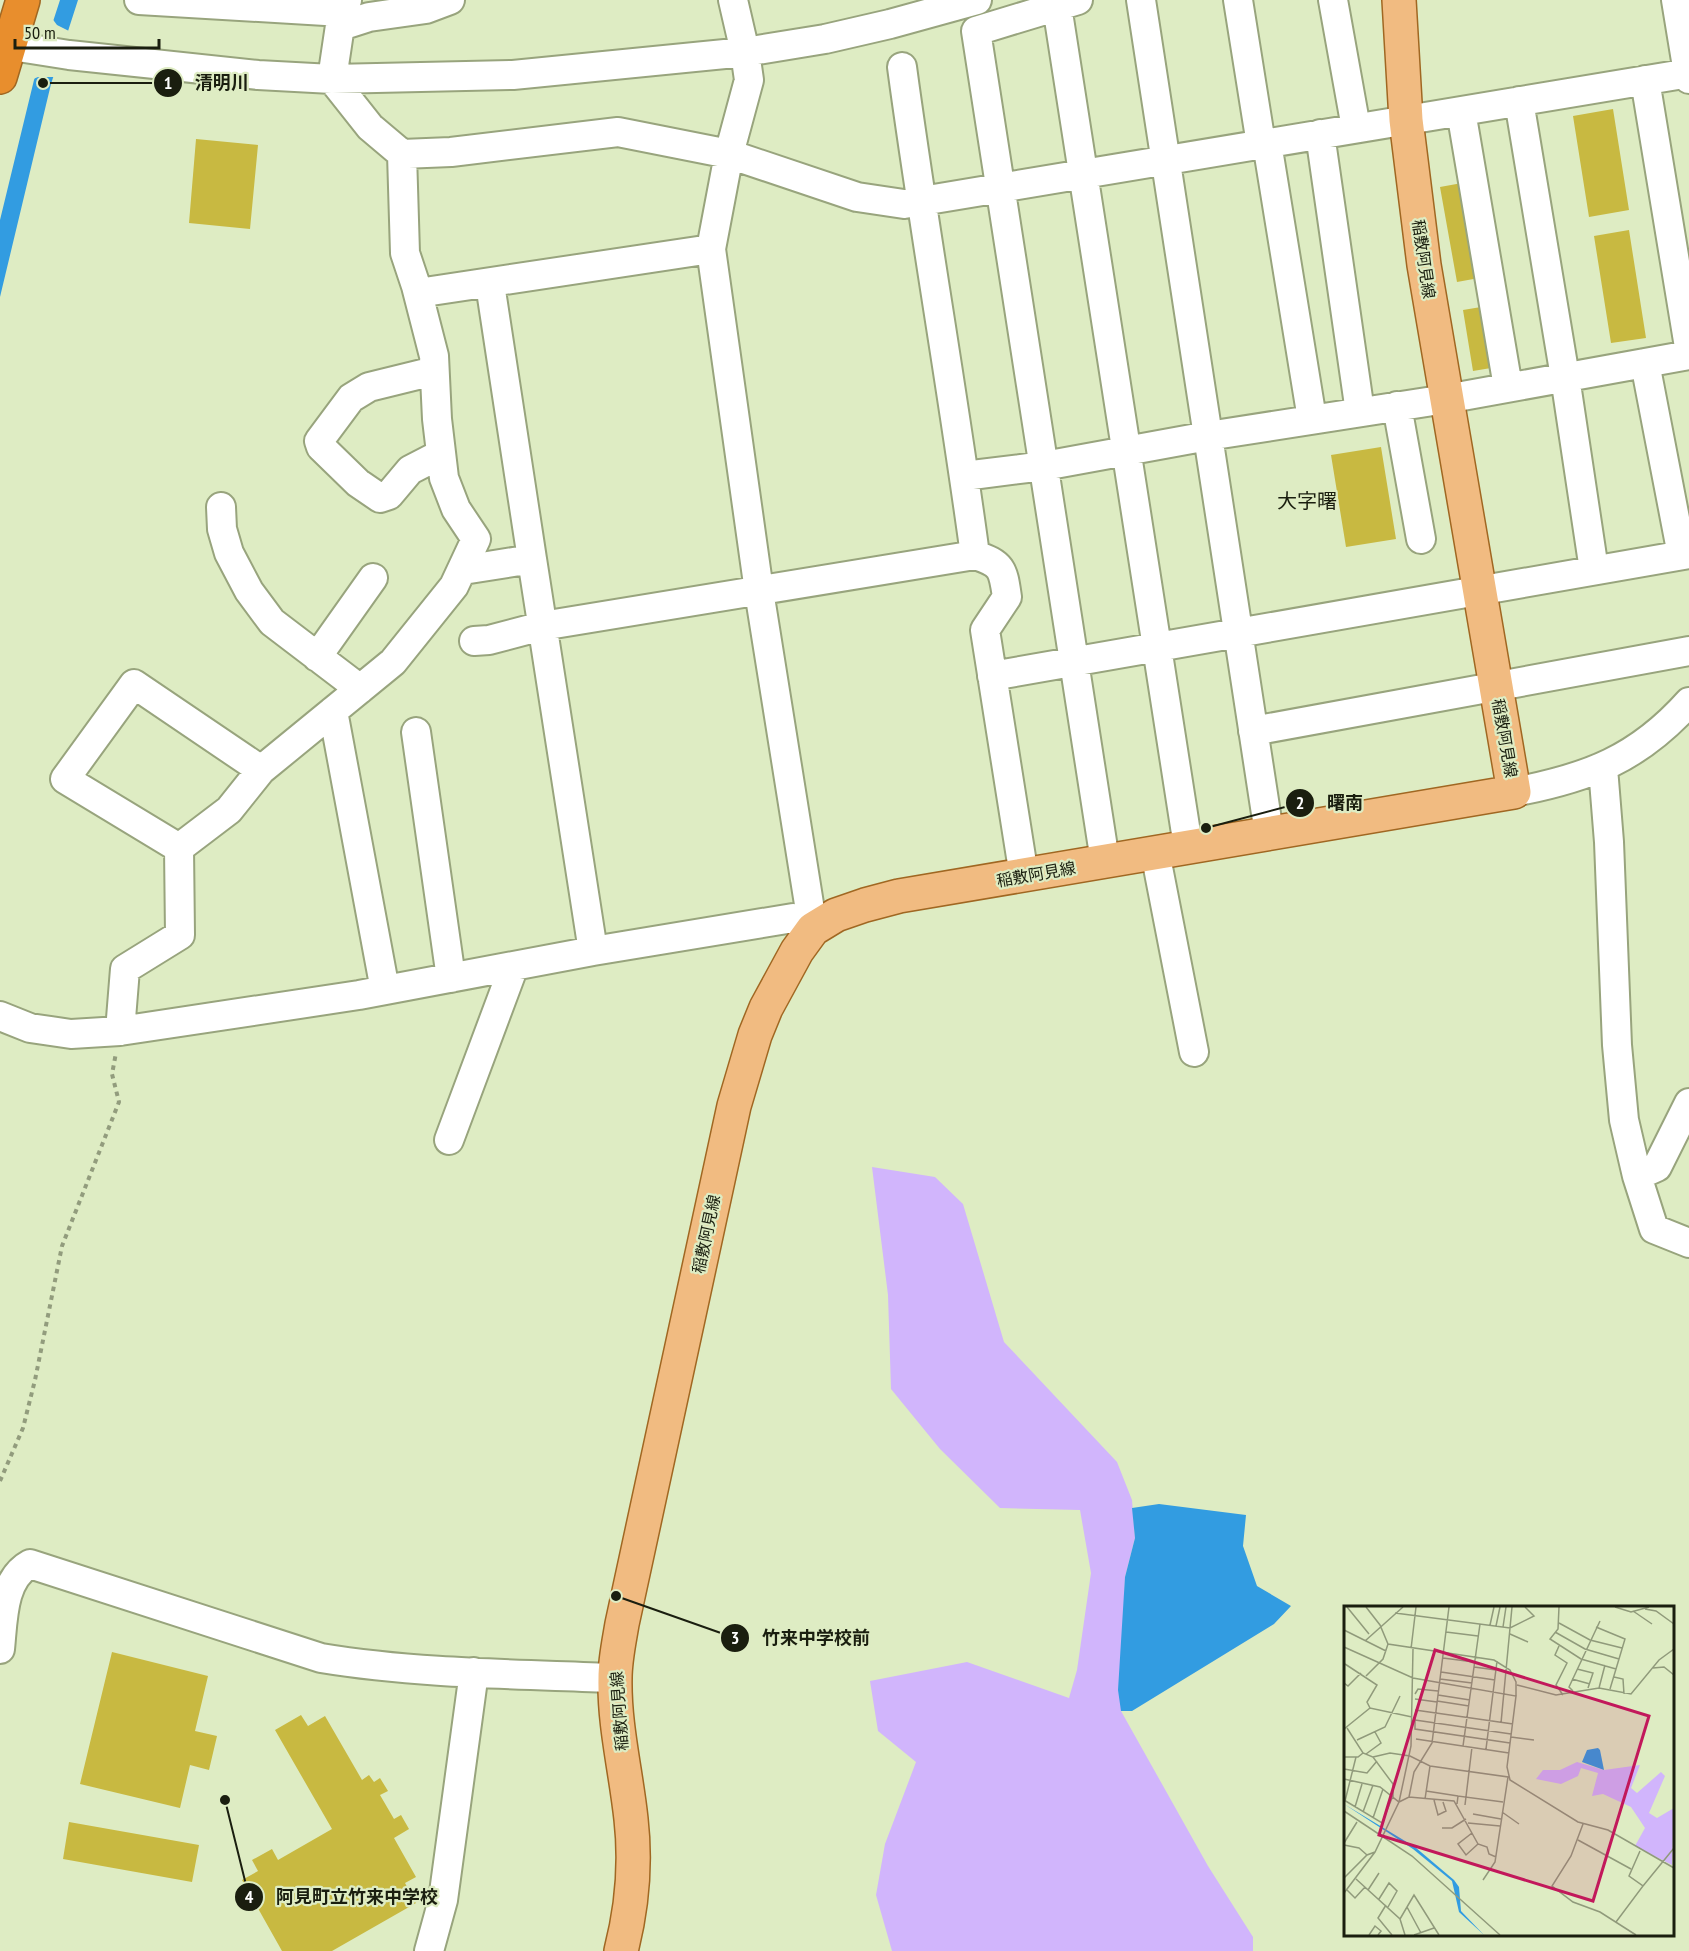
<svg xmlns="http://www.w3.org/2000/svg" width="1689" height="1951" viewBox="0 0 1689 1951" font-family="'PT Sans Narrow','Noto Sans JP',sans-serif">
<rect width="100%" height="100%" fill="#deecc3"/>
<path fill="#d1b5fc" d="M872,1167L935,1177L963,1204L1004,1342L1117,1462L1132,1500L1135,1538L1125,1577L1121,1711L1208,1866L1253,1937V1951H892L876,1895L885,1844L916,1762L878,1731L870,1681L967,1662L1069,1698L1077,1670L1091,1573L1080,1510L1000,1508L940,1449L891,1389L888,1295Z"/>
<path fill="#329ce1" d="M60,0H78L51,84L0,297V220L34,80Z
M1159,1504L1246,1515L1243,1546L1257,1586L1291,1606L1274,1624L1132,1711H1121L1118,1690L1125,1577L1135,1538L1132,1508Z"/>
<path fill="#deecc3" d="M51,17L57,25L71,32L57,77H38L31,80Z"/>
<path fill="#c8b941" d="M1613,109L1629,210L1589,217L1573,116Z
M196,139L258,145L250,229L189,223Z
M1462,183L1479,278L1457,282L1440,187Z
M1629,230L1646,338L1611,343L1594,236Z
M1487,306L1497,367L1473,371L1463,310Z
M1381,447L1396,539L1346,547L1331,455Z
M112,1652L208,1676L195,1731L217,1736L209,1770L190,1765L180,1808L80,1784Z
M301,1715L308,1726L325,1716L362,1780L369,1775L374,1782L380,1778L388,1791L380,1795L394,1819L401,1815L409,1829L394,1838L416,1877L405,1883L416,1903L332,1951H282L242,1880L258,1871L252,1860L272,1849L278,1860L332,1829L275,1730Z
M69,1822L199,1845L192,1882L63,1859Z"/>
<g fill="none" stroke-linecap="round" stroke-linejoin="round">
<defs>
<path id="minor" d="M139,0L342,12
M347,0L342,12L332,79L370,127L402,154L451,152L618,132L729,154L857,197L904,204L1689,73
M733,0L745,52L749,80L729,154L711,249L759,591L813,929
M1078,0L976,31L1105,861
M1141,0L1269,833
M1238,0L1261,144
M1333,0L1356,128
M1676,0L1689,79
M1057,6L1188,846
M341,26L369,17L426,9L450,0
M0,44L69,55L258,75L332,79L513,75L745,52L825,39L890,24L977,0
M902,67C924,230 953,392 975,555
M1645,80L1689,347
M1519,101L1565,377L1594,570
M1461,111L1508,387
M1320,134L1360,412
M1267,143L1312,419
M490,284L532,559
M418,293L711,249
M1645,363L1682,555
M434,371L369,387L351,398L319,441L321,447L358,483L380,498L389,495L410,470L441,454
M1397,406L1421,539
M964,476L1044,466L1208,436L1446,399L1689,355
M221,507L222,529L229,553L249,591L272,622L360,689
M463,570L532,559L593,951
M474,641L489,640L542,626L975,555C1003,564 1003,570 1007,597L985,630L1024,876
M317,657L373,578
M992,676L1689,554
M333,711L385,990
M1253,731L1689,651
M416,732L451,978
M1603,768L1609,842L1617,1045L1624,1120L1637,1176L1654,1229L1689,1243
M1514,792C1588,778 1638,759 1689,702
M179,848L65,779L134,684L261,770
M1155,852L1194,1052
M0,1016L30,1028L71,1034L120,1031L359,995L593,951L793,918L813,929
M120,1031L125,969L180,935L179,848L229,810L261,770L393,662L454,586L476,539L456,509L444,478L437,419L434,356L416,286L405,253L402,154
M449,1140L514,966
M1637,1176L1657,1167L1689,1103
M0,1649C3,1621 2,1579 30,1564L321,1658C418,1674 517,1674 615,1678
M429,1951L443,1900L474,1672"/>
<path id="major" d="M621,1951C632,1908 636,1863 631,1819C626,1772 614,1725 615,1678C615,1660 619,1642 622,1624L734,1106L755,1035L766,1008L797,951L813,929L836,915L865,905L899,896L1514,792L1424,265L1406,120L1399,0"/>
<path id="highway" d="M0,77L23,0"/>
</defs>
<use href="#minor" stroke="#98a47d" stroke-width="32"/>
<use href="#major" stroke="#a06722" stroke-width="36"/>
<use href="#highway" stroke="#a06722" stroke-width="36"/>
<path stroke="#929c7d" stroke-width="4" stroke-dasharray="4.5 4.5" stroke-linecap="butt" d="M0,1481L23,1428L35,1380L62,1246L119,1102L112,1074L116,1053"/>
<use href="#minor" stroke="#fff" stroke-width="28"/>
<use href="#major" stroke="#f1bb81" stroke-width="33"/>
<use href="#highway" stroke="#e88e2d" stroke-width="33"/>
</g>
<g text-anchor="middle" stroke-width="4.5" stroke-linejoin="round" paint-order="stroke">
<g font-size="16" fill="#1a1e0f" stroke="#deecc3">
<text transform="translate(1424 259) rotate(82)" y="6">稲敷阿見線</text>
<text transform="translate(1505 738) rotate(80)" y="6">稲敷阿見線</text>
<text transform="translate(1036 874) rotate(-10)" y="6">稲敷阿見線</text>
<text transform="translate(706 1234) rotate(-78)" y="6">稲敷阿見線</text>
<text transform="translate(619 1711) rotate(-94)" y="6">稲敷阿見線</text>
</g>
<g font-size="20" fill="#1a1e0f" stroke="#deecc3">
<text x="1307" y="508">大字曙</text>
</g>
</g>
<g transform="translate(1344 1606)">
<rect width="330" height="330" fill="#deecc3"/>
<path d="M233,156L260,164L296,159L287,182L293,187L317,166L321,170L305,207L313,212L330,202L328,259L291,240L301,222L287,201L259,188L248,190L254,167L237,162L234,170L217,178L192,173L199,164H216Z" fill="#d1b5fc"/>
<path d="M254,142L256,144L260,164L238,156L243,144ZM0,198L71,241L110,274L115,281L117,305L140,329L115,306L108,275L69,243Z" fill="#329ce1"/>
<path fill="none" stroke="#909a7b" stroke-width="1.5" d="M3,1L25,28M22,1L36,19L44,38L150,54L166,64L172,76V90M215,1L214,23L206,33L237,53L272,63M271,1L287,6L305,1M301,3L312,5L330,18M289,5L308,18M51,7L166,22L190,10L181,1M215,17L246,34L278,42M146,19L150,1M152,20L156,1M159,21L162,1M252,21L281,33L266,83M0,24L42,45M102,26L134,30M211,26L241,43L275,53M166,28L184,36M21,35L59,1M215,40L211,49L223,57L212,79L219,89M0,41L69,72L172,90L163,161L166,174L234,216L264,224L330,262M67,43L72,1M99,52L130,56M1,58L33,79L23,96L26,102M130,61L152,64M309,62L320,61L330,69M233,63L249,67L244,82M97,66L151,74M22,70L39,53L44,38M270,71L279,73L280,88M96,73L128,77M228,73L246,78M0,77L4,80L17,67M173,79L212,89L255,82L287,88L315,54L330,43M255,82L261,59M229,85L225,81L256,15M71,88L74,83L94,85M94,89L126,94M71,93L93,96M93,95L125,100M71,104L169,118M71,109V123L166,137M71,114L167,128M157,117L168,1M3,122L19,147L29,151L49,178V193M0,123L26,102L68,111M167,131L190,134M72,133L165,147M13,134L41,121L56,90M119,140L136,18M142,143L153,55M22,148L37,137L31,126M0,151H14L19,147M29,151L46,147L66,150L86,160L164,171L151,256L139,274M0,163L23,167L33,155M0,173L36,181L55,196L65,191L110,195L134,238L143,241L145,248L152,251M82,185L114,190M65,191L70,166L88,137L105,1M81,193L86,160M0,194L38,217L48,192M90,194L94,209L102,205L99,196M1,195L12,151M113,198L114,190L159,196M121,199L128,141M11,201L18,178M0,205L68,250L156,329M19,206L29,179M158,206L175,218M129,208L157,213M29,212L39,183M124,217L156,220M239,218L227,250L208,280L229,296L256,306L292,329M98,222H108L122,213M128,227L114,238L122,249L134,238M234,234L287,263M0,237L13,216M0,239L15,242L23,249M0,272L23,249L31,246M12,273L56,313L61,329M299,280L330,242M3,284L11,292L21,281M24,284L35,267M0,287L31,246L55,196L67,140L69,43M35,293L45,277L53,285L44,301M42,299L34,312L48,329M63,301L77,327M56,313L70,289L95,329M272,316L299,280L285,270L296,245M25,329L31,320L37,325L34,329M70,329L90,322"/>
<path fill="#c2185b" fill-opacity="0.15" stroke="#c2185b" stroke-width="3" d="M91,44L305,110L249,295L35,229Z"/>
<rect width="330" height="330" fill="none" stroke="#1a1e0f" stroke-width="3"/>
</g>
<path fill="none" stroke="#1a1e0f" stroke-width="2" d="M43 83L168 83M1206 828L1300 803M616 1596L735 1638M225 1800L249 1897"/>
<g fill="#1a1e0f" stroke="#deecc3" stroke-width="2">
<circle cx="43" cy="83" r="6"/>
<circle cx="1206" cy="828" r="6"/>
<circle cx="616" cy="1596" r="6"/>
<circle cx="225" cy="1800" r="6"/>
<circle cx="168" cy="83" r="15"/>
<circle cx="1300" cy="803" r="15"/>
<circle cx="735" cy="1638" r="15"/>
<circle cx="249" cy="1897" r="15"/>
</g>
<g font-size="18" text-anchor="middle" font-weight="bold" fill="#fff">
<text x="168" y="89">1</text>
<text x="1300" y="809">2</text>
<text x="735" y="1644">3</text>
<text x="249" y="1903">4</text>
</g>
<g font-size="18" text-anchor="middle" font-weight="bold" fill="#1a1e0f" stroke="#deecc3" stroke-width="4.5" stroke-linejoin="round" paint-order="stroke">
<text x="222" y="89">清明川</text>
<text x="1345" y="809">曙南</text>
<text x="816" y="1644">竹来中学校前</text>
<text x="357" y="1903">阿見町立竹来中学校</text>
</g>
<path d="M15 39v9h144v-9" fill="none" stroke="#1a1e0f" stroke-width="3"/>
<text x="24" y="39" font-size="18" fill="#1a1e0f" stroke="#deecc3" stroke-width="4.5" paint-order="stroke">50 m</text>
</svg>
